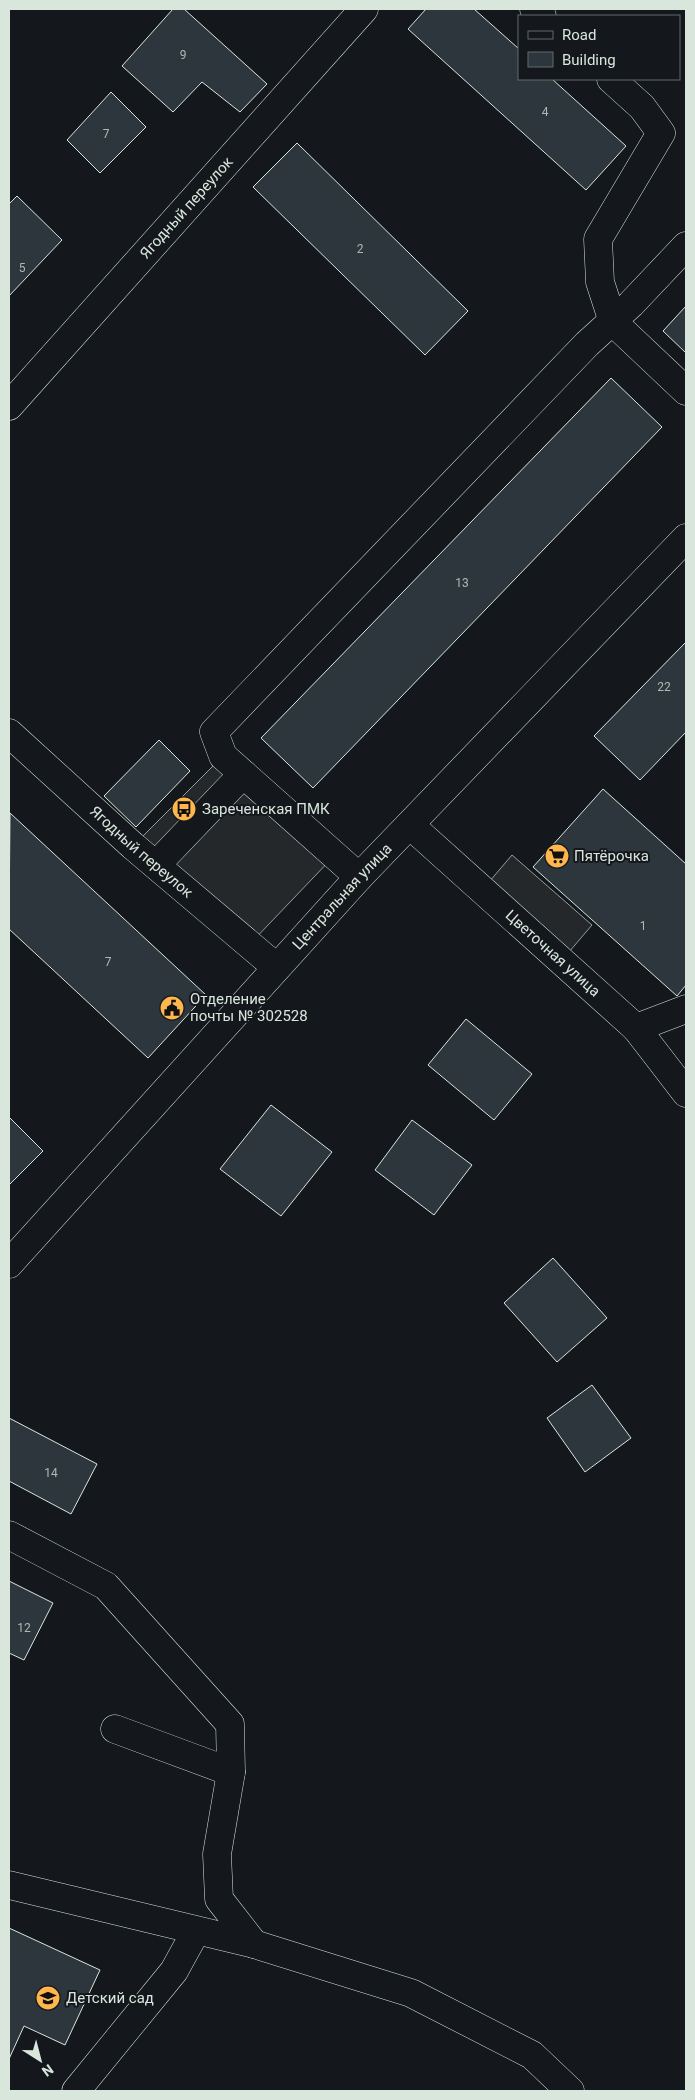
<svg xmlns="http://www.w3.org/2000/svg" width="695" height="2100" viewBox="0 0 695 2100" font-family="Roboto,sans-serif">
<rect width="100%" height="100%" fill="#14181c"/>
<path fill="#24282b" stroke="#939e99" d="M223,756L334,856L249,945L133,846Z
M512,855L592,925L569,952L489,882Z"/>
<path fill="#2c363c" stroke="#d8e6dc" d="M173,9H184L267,84L240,112L202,82L173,112L122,66Z
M426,9H474L519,49V79H552L626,146L586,190L408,29Z
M111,92L146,127L100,173L67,140Z
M297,143L468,311L425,355L253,187Z
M17,196L62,240L9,296V204Z
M686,306V353L663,331Z
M611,378L662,427L313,788L261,738Z
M686,642V732L640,780L594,736Z
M159,740L190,771L136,827L104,796Z
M603,789L686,864V985L677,996L533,867Z
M10,813L206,995L148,1058L9,929Z
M466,1019L532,1074L494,1120L428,1065Z
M271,1105L332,1152L281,1216L220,1169Z
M9,1117L43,1151L9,1185Z
M412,1120L472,1165L434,1215L375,1170Z
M553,1258L607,1318L557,1362L504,1303Z
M592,1385L631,1438L585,1472L547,1418Z
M9,1418L97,1464L71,1514L9,1481Z
M9,1581L53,1603L24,1660L9,1653Z
M9,1928L100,1970L65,2045L24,2026L9,2059Z"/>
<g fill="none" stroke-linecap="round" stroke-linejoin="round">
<defs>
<g id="minor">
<path d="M534,9L542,16"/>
<path d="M611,79L642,107L661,133L598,239L600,282L613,322L686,391"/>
<path id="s1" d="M9,406L364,9"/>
<path id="s2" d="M9,733L133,846L276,967"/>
<path id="s3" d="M410,825L636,1028L686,1093"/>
<path d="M156,865L243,774"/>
<path d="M359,877L223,756L214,732L587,344L631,304L686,246"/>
<path d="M636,1028L686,1009"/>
<path id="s4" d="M9,1264L359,877L686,538"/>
<path d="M9,1535L106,1586L230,1724L231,1772L115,1729"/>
<path d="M231,1772L217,1854L219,1899L254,1944"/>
<path d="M9,1885L254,1944L411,1993L532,2055L570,2091"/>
<path d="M76,2091L174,1971L196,1931"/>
</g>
</defs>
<use href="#minor" stroke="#d8e6dc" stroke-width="29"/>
<use href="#minor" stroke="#14181c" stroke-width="28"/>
</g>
<defs>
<symbol id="bus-disc" viewBox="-11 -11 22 22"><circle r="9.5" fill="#ffb74d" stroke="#14181c"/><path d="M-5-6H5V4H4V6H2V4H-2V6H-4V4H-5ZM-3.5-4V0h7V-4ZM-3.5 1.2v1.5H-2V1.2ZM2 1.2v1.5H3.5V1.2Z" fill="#111"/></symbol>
<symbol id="supermarket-disc" viewBox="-11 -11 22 22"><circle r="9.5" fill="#ffb74d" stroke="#14181c"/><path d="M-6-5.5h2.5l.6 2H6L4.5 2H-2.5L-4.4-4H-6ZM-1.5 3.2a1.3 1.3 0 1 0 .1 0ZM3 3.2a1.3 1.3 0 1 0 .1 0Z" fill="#111"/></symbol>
<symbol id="civic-disc" viewBox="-11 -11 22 22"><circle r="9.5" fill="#ffb74d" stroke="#14181c"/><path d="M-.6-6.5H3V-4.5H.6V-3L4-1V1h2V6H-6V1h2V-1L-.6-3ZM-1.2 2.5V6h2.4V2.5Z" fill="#111"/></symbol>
<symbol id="school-disc" viewBox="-11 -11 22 22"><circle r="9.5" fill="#ffb74d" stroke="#14181c"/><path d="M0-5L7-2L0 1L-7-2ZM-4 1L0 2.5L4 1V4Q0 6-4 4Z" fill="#111"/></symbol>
</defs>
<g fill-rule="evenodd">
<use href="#bus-disc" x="170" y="795" width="28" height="28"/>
<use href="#supermarket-disc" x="543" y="842" width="28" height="28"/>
<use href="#civic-disc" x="158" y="994" width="28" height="28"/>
<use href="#school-disc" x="34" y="1984" width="28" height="28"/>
</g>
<g text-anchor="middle" stroke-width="4" stroke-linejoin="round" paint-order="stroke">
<g font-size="12" fill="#adbab4">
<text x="183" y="59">9</text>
<text x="545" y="116">4</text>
<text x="106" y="138">7</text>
<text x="360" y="253">2</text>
<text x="22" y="272">5</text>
<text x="462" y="587">13</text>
<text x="664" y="691">22</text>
<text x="643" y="930">1</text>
<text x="108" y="966">7</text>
<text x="51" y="1477">14</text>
<text x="24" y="1632">12</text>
</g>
<g font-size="15" fill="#d8e6dc" stroke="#14181c">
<text dy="5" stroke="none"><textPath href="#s1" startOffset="266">Ягодный переулок</textPath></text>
<text dy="5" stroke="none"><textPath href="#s2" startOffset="178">Ягодный переулок</textPath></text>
<text dy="5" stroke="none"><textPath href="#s4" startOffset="496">Центральная улица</textPath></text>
<text dy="5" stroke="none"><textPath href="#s3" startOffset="192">Цветочная улица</textPath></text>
</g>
<g font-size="15" fill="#d8e6dc" stroke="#14181c" text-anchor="start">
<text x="202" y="814">Зареченская ПМК</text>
<text x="574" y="861">Пятёрочка</text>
<text x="190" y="1004">Отделение<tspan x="190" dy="17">почты № 302528</tspan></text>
<text x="66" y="2003">Детский сад</text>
</g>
</g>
<rect width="695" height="2100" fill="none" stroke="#d8e6dc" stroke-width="20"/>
<rect x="518" y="15" width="162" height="65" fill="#14181c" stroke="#626a69"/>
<rect x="528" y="31" width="25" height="8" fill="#14181c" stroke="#626a69"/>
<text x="562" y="40" font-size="15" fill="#d8e6dc">Road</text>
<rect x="528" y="52" width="25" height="15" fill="#2c363c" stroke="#626a69"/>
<text x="562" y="65" font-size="15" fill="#d8e6dc">Building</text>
<g transform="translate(40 2060) rotate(144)" stroke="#14181c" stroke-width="4" paint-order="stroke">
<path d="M0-4L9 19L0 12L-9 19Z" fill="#d8e6dc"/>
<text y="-8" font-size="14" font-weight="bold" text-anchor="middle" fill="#d8e6dc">N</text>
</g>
</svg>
